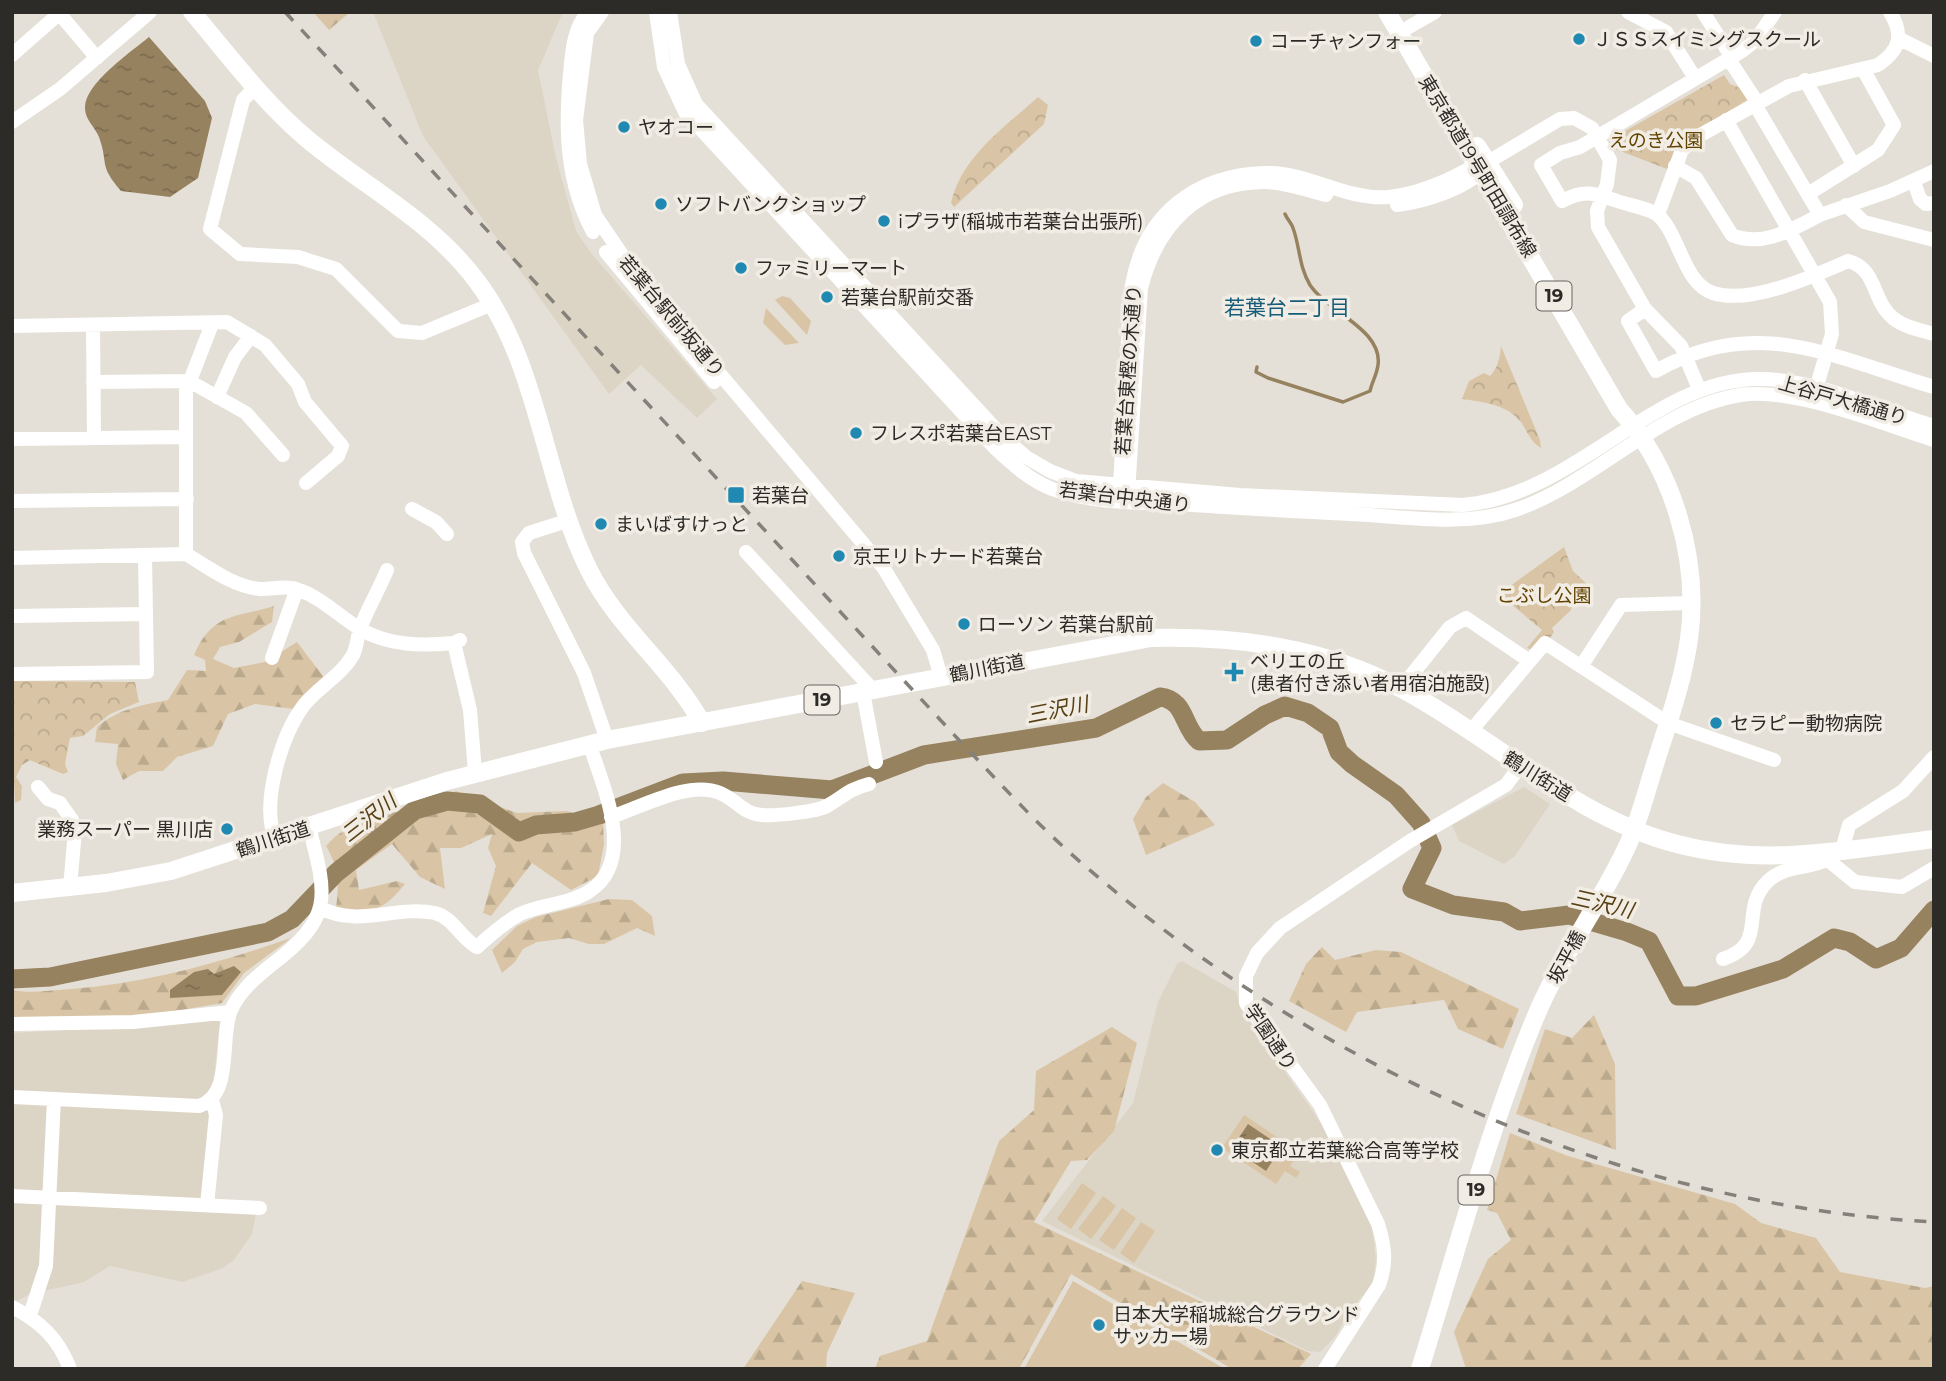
<svg xmlns="http://www.w3.org/2000/svg" width="1946" height="1381" viewBox="0 0 1946 1381" font-family="Montserrat,'Noto Sans JP',sans-serif">
<defs>
<pattern id="forest-firs" width="22" height="20" patternUnits="userSpaceOnUse" patternTransform="scale(1.75)"><rect width="22" height="20" fill="#d9c5a5"/><path d="M5 1l3.5 6h-7zM16 11l3.5 6h-7z" fill="#bba98e"/></pattern>
<pattern id="park-crowns" width="20" height="18" patternUnits="userSpaceOnUse" patternTransform="scale(1.75)"><rect width="20" height="18" fill="#d9c5a5"/><path d="M2 6a3 3 0 1 1 6 0M12 15a3 3 0 1 1 6 0" fill="none" stroke="#bba98e"/></pattern>
<pattern id="water-ripples" width="26" height="14" patternUnits="userSpaceOnUse" patternTransform="scale(1.75)"><rect width="26" height="14" fill="#978260"/><path d="M2 4q2-2 4 0t4 0M15 11q2-2 4 0t4 0" fill="none" stroke="#7c6b4f"/></pattern>
</defs>
<rect width="100%" height="100%" fill="#e5e0d7"/>
<path fill="#dcd4c5" d="M373,12H563L538,70L556,158L576,231L591,253L717,399L697,418L641,365L609,394L423,136Z
M1524,787L1550,804L1515,856L1504,864L1459,841L1452,825Z
M1182,961L1236,992L1241,1009L1330,1136L1372,1227L1376,1259L1373,1283L1349,1312L1335,1337L1320,1352L1308,1351L1042,1221L1133,1103L1158,1002L1177,964Z
M217,1016L220,1021L200,1210L256,1213L252,1234L234,1260L223,1268L183,1282L110,1266L84,1282L30,1294L17,1301L12,1299V1033L153,1025Z"/>
<path fill="#d9c5a5" d="M782,296L790,298L811,321L807,335L775,300Z
M766,308L799,343L785,345L763,323Z
M1244,1115L1299,1152L1290,1166L1300,1172L1296,1178L1285,1171L1276,1184L1222,1148Z
M1082,1183L1096,1193L1071,1229L1057,1219Z
M1103,1196L1116,1206L1091,1239L1078,1229Z
M1122,1208L1136,1218L1114,1250L1099,1240Z
M1141,1222L1155,1231L1134,1263L1120,1253Z
M1073,1281L1225,1369H1024Z"/>
<path fill="url(#forest-firs)" d="M313,12H350L329,30Z
M274,606L272,622L239,642L220,647L213,659L234,668L265,662L297,642L326,680L293,709L255,704L228,714L213,746L177,757L163,771H139L123,780L116,764L118,744L95,742L97,727C118,709 142,705 168,700L187,670L206,671L205,660L194,655C213,612 236,618 274,606Z
M12,742L33,758L22,765L16,777L22,786L21,800L15,803Z
M1163,783L1195,802L1215,825L1146,855L1133,819L1146,797Z
M456,791L517,813L567,811L603,822L604,844L598,876L571,890L532,863L491,916L483,913L496,866L488,848L492,834L461,848H440L445,889L420,877L392,844L356,870L359,890L397,881L405,884C381,913 372,913 336,908C339,884 339,868 326,846C351,817 385,816 420,806C432,803 444,796 456,791Z
M609,899L632,900L652,916L655,936L637,928L604,944H589L569,938L537,942L523,949L515,962L502,973L492,950L517,926L536,917Z
M291,938L244,973L222,1003L147,1016L12,1017V990C32,994 51,990 71,989C147,983 219,963 291,938Z
M1322,947L1335,960L1376,950L1401,952L1519,1009L1503,1049L1458,1029L1444,1000L1357,1012L1346,1032L1289,1001L1306,964Z
M1594,1015L1615,1064L1616,1150L1516,1114L1545,1029L1572,1038Z
M1112,1027L1137,1043L1114,1131L1087,1160L1071,1161L1034,1222L1311,1354L1298,1369H1232L1071,1274L1019,1369H875L880,1356L927,1341L999,1141L1034,1110L1036,1071Z
M1510,1133L1568,1156L1735,1204L1761,1223L1816,1238L1840,1272L1925,1288L1934,1286V1369H1466L1454,1332L1488,1259L1511,1240L1497,1213L1487,1210Z
M802,1281L855,1293L827,1353L826,1369H743Z"/>
<path fill="url(#park-crowns)" d="M1724,75L1730,84L1743,89L1747,100L1683,139L1667,169L1615,149L1618,135Z
M1038,97L1048,105L1044,124L954,207L951,203C962,156 1004,128 1038,97Z
M1501,346L1540,440L1541,448C1529,441 1528,431 1520,421C1506,404 1482,402 1462,399L1469,381L1484,373L1490,376C1498,368 1500,357 1501,346Z
M1564,547L1573,571L1588,585C1576,590 1572,597 1571,610L1552,628L1554,632L1550,638L1532,650L1527,648L1542,630L1499,594Z
M12,681L135,682L139,702L110,714L83,736L70,738L65,764L68,772L63,774L27,759L12,762Z"/>
<path fill="url(#water-ripples)" d="M149,37L205,101L212,118L198,178L170,197L121,191C98,164 109,165 99,137C95,127 85,120 85,108C84,84 131,52 149,37Z
M234,966L241,972L222,995L170,998V990L194,972L208,969L214,974Z
M1248,1124L1282,1147L1266,1171L1232,1148Z"/>
<g fill="none" stroke-linecap="round" stroke-linejoin="round">
<path stroke="#978260" stroke-width="3.5" d="M1257,367L1256,372L1268,378L1343,402L1370,391C1372,382 1377,374 1378,365C1383,330 1328,312 1310,285C1299,267 1300,247 1293,228C1292,224 1287,219 1285,214"/>
<path stroke="#978260" stroke-width="19" d="M12,979L50,977L268,932L292,919L336,873L415,810L447,801L480,804L519,832L536,825L575,822L599,815L683,783L723,781L832,790L924,755L1096,728L1160,697C1186,700 1182,726 1199,741L1227,740L1265,715L1285,706L1308,713L1330,728L1339,752L1352,764L1396,795L1421,823L1432,848L1412,889L1453,905L1504,912L1520,921L1569,915L1627,932L1649,941L1678,996H1696L1783,969L1834,938L1850,942L1876,959L1901,948L1934,910"/>
<path stroke="#fff" stroke-width="14" d="M58,12L97,58
M588,12C573,29 572,53 570,74C565,129 566,182 593,232
M602,12L587,33L576,120L580,164L595,215L633,271L883,567L933,650L941,677
M656,12L664,67L685,112L996,449C1013,465 1030,480 1052,489C1095,505 1148,502 1193,505C1251,509 1310,512 1368,515C1415,518 1468,526 1515,510C1593,484 1658,408 1740,395C1795,387 1879,423 1934,440
M670,12L678,64L696,104L1003,437L1026,457L1050,471L1076,481L1240,495L1463,505C1577,495 1652,379 1759,379C1817,379 1878,410 1934,426
M1628,12L1666,32L1695,78
M1703,12L1731,56
M1775,12L1755,41L1742,51L1580,147L1560,153L1541,165L1562,201C1584,189 1594,193 1617,201C1628,205 1649,208 1658,215C1680,235 1683,283 1713,293C1750,305 1814,276 1848,261C1878,269 1871,300 1893,318C1904,327 1920,330 1934,334
M1409,27L1435,12
M1900,39L1934,56
M12,55L61,12
M1728,58L1757,102
M1805,80L1854,166
M256,86L243,100L210,229L240,254L298,257L336,269L398,331L422,333L492,304
M1726,120L1830,302L1832,334L1816,389
M12,122L60,89L150,12
M1675,166L1696,178L1732,235C1763,248 1792,229 1820,215L1754,103
M1914,182L1920,199L1926,204L1934,203
M1808,194L1878,150L1894,125L1863,69
M1397,205C1422,202 1471,188 1485,166
M1846,205L1864,222L1934,240
M1658,214L1682,150L1695,138L1789,86L1878,65C1900,50 1904,35 1890,12
M1820,215L1890,191L1934,171
M606,252L714,382
M1645,309L1628,321L1656,371C1756,313 1834,358 1934,387
M12,326L227,322L265,345L298,384L305,402L342,446L338,456L306,483
M93,326L94,438
M93,382L189,381L246,413L283,455
M217,397L235,357L251,336
M12,439L186,437
M1122,492L1120,486C1122,444 1125,401 1127,359C1129,335 1128,309 1132,285C1144,215 1195,175 1265,173C1307,171 1346,201 1389,197C1408,195 1427,189 1445,181C1460,175 1472,165 1488,162L1560,119L1574,118L1592,128L1610,160L1607,184L1597,211L1598,227L1645,309L1681,346L1699,389
M1128,492L1141,288C1157,225 1198,181 1267,182C1286,183 1307,190 1326,195
M12,501L187,499
M412,509L436,522L447,534
M570,520L529,533L522,542L524,553L584,673L607,740
M746,552L873,690
M186,554C208,567 232,586 259,589C270,590 285,585 296,589C320,596 340,617 360,629C389,646 422,646 454,643
M12,558L186,554V391L212,324
M12,616L146,614
M460,640L454,643L470,710L475,772
M272,658L297,589
M1582,665L1621,605L1690,603
M12,674L147,672L145,557
M1401,688L1450,627L1466,618L1528,660
M863,692L876,762
M1470,732L1545,643L1668,723L1774,760
M38,787L48,799L60,803L72,820L75,831L70,887
M611,817C642,807 688,780 720,793C737,800 743,814 762,815C775,816 816,812 827,806C845,796 847,790 869,784
M275,838C261,803 281,735 304,705C318,687 341,676 353,655C357,647 357,638 360,629C367,609 379,590 387,570
M1828,860L1855,882L1902,887L1934,868
M321,908C358,928 396,905 435,913C454,918 461,939 477,947C489,936 505,922 520,914C541,904 572,904 591,890C637,858 602,784 589,743
M1723,959C1770,943 1738,910 1768,881C1786,864 1809,870 1828,859C1833,857 1837,853 1842,850L1849,825L1903,791L1934,757
M12,1024L133,1022L230,1012
M12,1097L54,1099
M12,1196L260,1208
M207,1205L216,1115L212,1100
M12,1307C40,1321 59,1339 70,1369
M30,1315L46,1266L54,1099L199,1106C234,1095 219,1038 231,1010C240,991 254,979 270,966C333,918 328,899 309,827
M1325,1369L1379,1285C1387,1263 1385,1246 1378,1224L1320,1105L1246,1003V976L1257,953L1280,928L1410,841L1506,785L1521,765"/>
<path stroke="#fff" stroke-width="18" d="M192,12C228,54 263,102 306,138C363,186 430,219 476,280C540,364 543,478 589,570C618,628 671,667 702,723
M1387,12L1619,409C1673,468 1700,559 1689,639C1683,681 1669,720 1656,761C1646,792 1638,826 1623,855C1595,912 1557,963 1533,1023C1487,1135 1456,1253 1420,1369
M1477,146L1514,205
M12,893L106,883L171,871L447,781L607,740L1151,638C1238,636 1324,647 1402,689C1494,738 1573,817 1677,844C1763,867 1847,850 1934,839"/>
<path stroke="#84807a" stroke-width="3.5" stroke-dasharray="12 12" stroke-linecap="butt" d="M285,12L958,739C999,782 1039,827 1085,866C1321,1070 1620,1205 1934,1222"/>
</g>
<g fill="#1f89b1" stroke="#f2ede4" stroke-width="2.5">
<circle cx="1579" cy="39" r="7"/>
<circle cx="1256" cy="41" r="7"/>
<circle cx="624" cy="127" r="7"/>
<circle cx="661" cy="204" r="7"/>
<circle cx="884" cy="221" r="7"/>
<circle cx="741" cy="268" r="7"/>
<circle cx="827" cy="297" r="7"/>
<circle cx="856" cy="433" r="7"/>
<rect x="727" y="486" width="18" height="18" rx="3.5"/>
<circle cx="601" cy="524" r="7"/>
<circle cx="839" cy="556" r="7"/>
<circle cx="964" cy="624" r="7"/>
<path d="M1230.5 661.5h7v7h7v7h-7v7h-7v-7h-7v-7h7z"/>
<circle cx="1716" cy="723" r="7"/>
<circle cx="227" cy="829" r="7"/>
<circle cx="1217" cy="1150" r="7"/>
<circle cx="1099" cy="1325" r="7"/>
</g>
<g text-anchor="middle" stroke-width="7" stroke-linejoin="round" paint-order="stroke">
<g fill="#f2ede4" stroke="#686560" stroke-width="2">
<rect x="1536.5" y="281.5" width="35" height="29" rx="5"/>
<rect x="804.5" y="685.5" width="35" height="29" rx="5"/>
<rect x="1458.5" y="1175.5" width="35" height="29" rx="5"/>
</g>
<g font-size="18" font-weight="bold" fill="#2d2b27">
<text x="1554" y="302">19</text>
<text x="822" y="706">19</text>
<text x="1476" y="1196">19</text>
</g>
<g font-size="19" fill="#2d2b27" stroke="#f2ede4" text-anchor="start">
<text x="1593" y="46">ＪＳＳスイミングスクール</text>
<text x="1270" y="48">コーチャンフォー</text>
<text x="638" y="134">ヤオコー</text>
<text x="675" y="211">ソフトバンクショップ</text>
<text x="898" y="228">iプラザ(稲城市若葉台出張所)</text>
<text x="755" y="275">ファミリーマート</text>
<text x="841" y="304">若葉台駅前交番</text>
<text x="870" y="440">フレスポ若葉台EAST</text>
<text x="752" y="502">若葉台</text>
<text x="615" y="531">まいばすけっと</text>
<text x="853" y="563">京王リトナード若葉台</text>
<text x="978" y="631">ローソン 若葉台駅前</text>
<text x="1250" y="668">ベリエの丘<tspan x="1250" dy="22">(患者付き添い者用宿泊施設)</tspan></text>
<text x="1730" y="730">セラピー動物病院</text>
<text x="213" y="836" text-anchor="end">業務スーパー 黒川店</text>
<text x="1231" y="1157">東京都立若葉総合高等学校</text>
<text x="1113" y="1321">日本大学稲城総合グラウンド<tspan x="1113" dy="22">サッカー場</tspan></text>
</g>
<g font-size="19" fill="#624300" stroke="#f2ede4">
<text x="1656" y="147">えのき公園</text>
<text x="1544" y="602">こぶし公園</text>
</g>
<g font-size="19" fill="#2d2b27" stroke="#f2ede4">
<text transform="translate(1478 166) rotate(59)" y="7">東京都道19号町田調布線</text>
<text transform="translate(672 316) rotate(50)" y="7">若葉台駅前坂通り</text>
<text transform="translate(1128 370) rotate(-86)" y="7">若葉台東樫の木通り</text>
<text transform="translate(1843 400) rotate(16)" y="7">上谷戸大橋通り</text>
<text transform="translate(1125 497) rotate(7)" y="7">若葉台中央通り</text>
<text transform="translate(987 668) rotate(-11)" y="7">鶴川街道</text>
<text transform="translate(1538 776) rotate(32)" y="7">鶴川街道</text>
<text transform="translate(273 839) rotate(-18)" y="7">鶴川街道</text>
<text transform="translate(1566 957) rotate(-62)" y="7">坂平橋</text>
<text transform="translate(1271 1037) rotate(56)" y="7">学園通り</text>
</g>
<g font-size="21" fill="#165d79" stroke="#f2ede4">
<text x="1287" y="315">若葉台二丁目</text>
</g>
<g font-size="21" font-style="italic" fill="#584015" stroke="#f2ede4">
<text transform="translate(1057 710) rotate(-11)" y="7">三沢川</text>
<text transform="translate(369 818) rotate(-38)" y="7">三沢川</text>
<text transform="translate(1602 904) rotate(13)" y="7">三沢川</text>
</g>
</g>
<rect width="1946" height="1381" fill="none" stroke="#2d2b27" stroke-width="28"/>
</svg>
